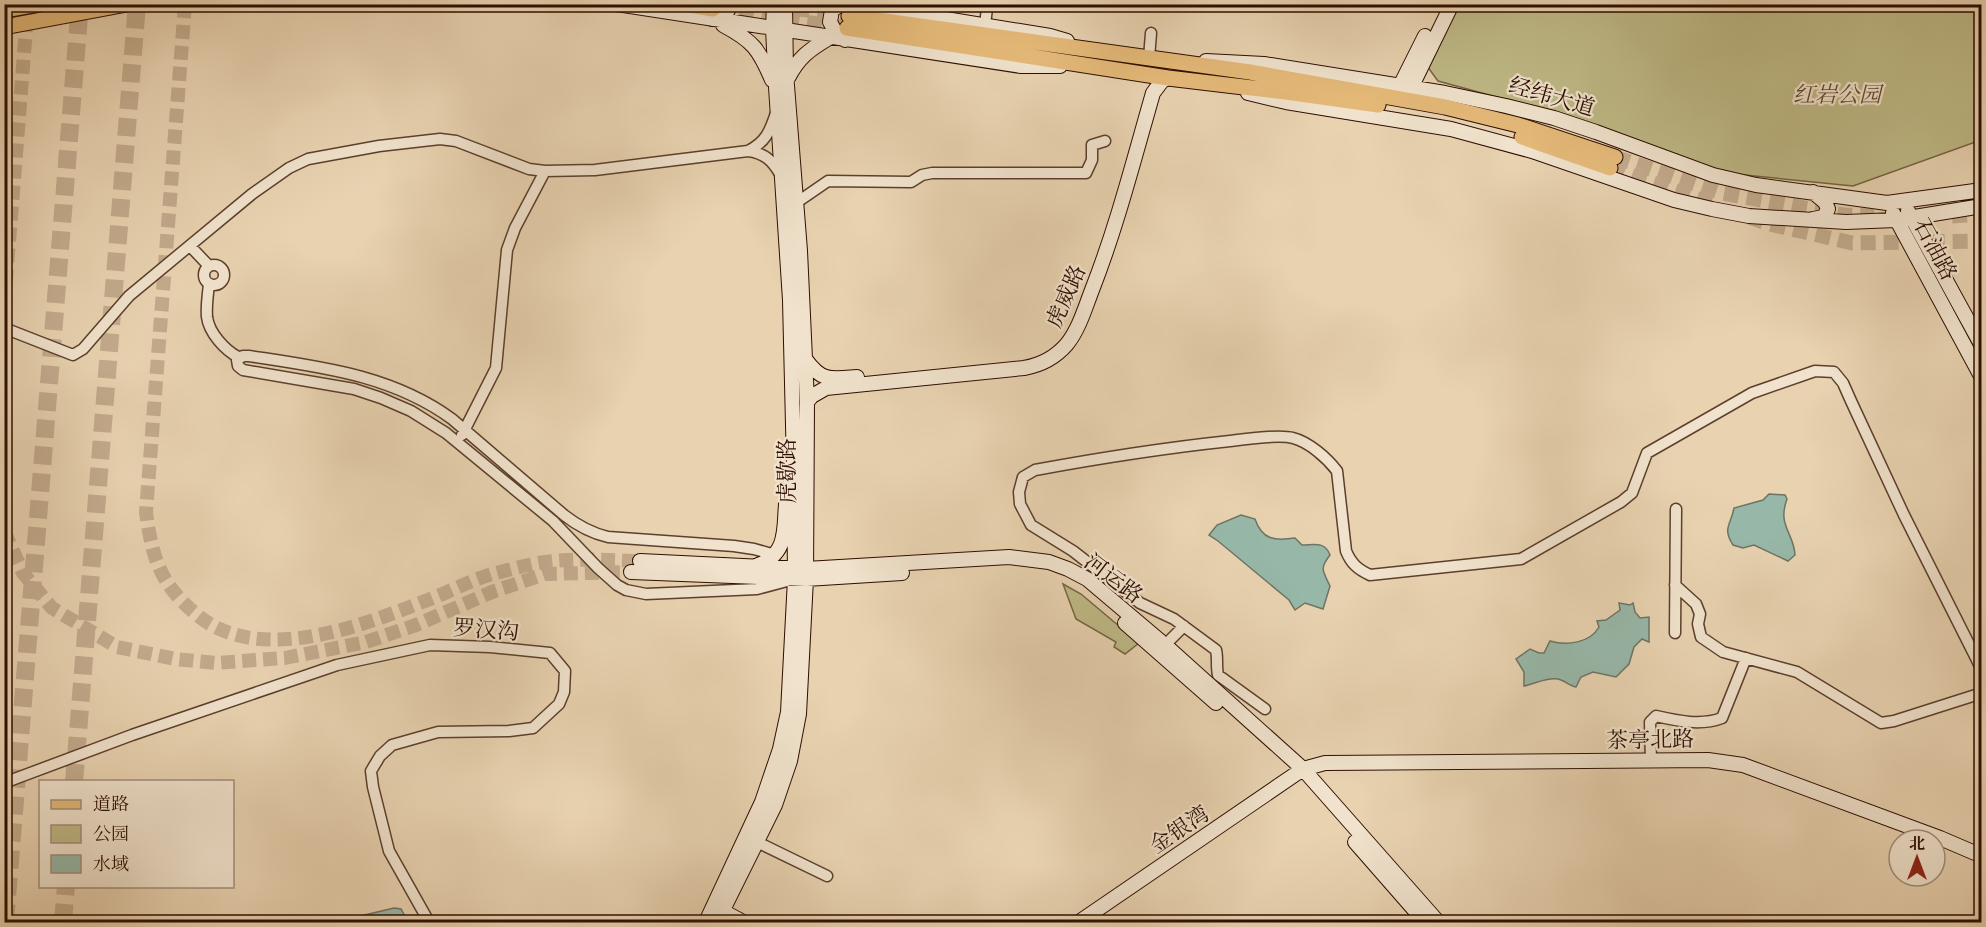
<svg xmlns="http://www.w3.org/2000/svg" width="1986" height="927" viewBox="0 0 1986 927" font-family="'EB Garamond','Noto Serif SC',serif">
<rect width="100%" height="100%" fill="#e8d2b0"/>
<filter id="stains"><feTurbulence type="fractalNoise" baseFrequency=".00333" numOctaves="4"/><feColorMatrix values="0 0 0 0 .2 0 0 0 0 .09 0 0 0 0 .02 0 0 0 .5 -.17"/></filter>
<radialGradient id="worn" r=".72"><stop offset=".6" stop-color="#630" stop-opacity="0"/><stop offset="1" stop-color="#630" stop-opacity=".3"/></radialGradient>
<path fill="#beb986" stroke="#766443" stroke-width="1.5" d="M1458,5H1981V140L1853,186L1705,171L1563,115L1438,81L1427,66Z
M1063,584L1081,594L1139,643L1125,654L1114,647L1116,642L1076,619Z"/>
<path fill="#97b8a9" stroke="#6d7465" stroke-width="1.5" d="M1769,494L1785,495L1787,499C1777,526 1794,533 1795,555L1788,561L1754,545L1743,548L1733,545C1722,528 1731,525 1734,508L1763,500Z
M1241,515L1255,519C1262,540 1275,541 1295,538L1302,545C1314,545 1325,541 1330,555C1319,569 1323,571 1330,586L1323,609L1305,603L1295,610L1289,600L1218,541L1209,535L1217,525Z
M1619,603L1630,605L1633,603L1635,612L1640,618L1649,617V642L1642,639L1634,647L1629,664L1616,677L1593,672L1581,677L1576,687C1569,686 1564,680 1558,679C1547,677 1534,684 1524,686V672L1516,659L1530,649L1539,653H1544L1550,641C1567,646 1590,643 1599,627L1597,621L1606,620L1620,610Z
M394,908L401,909L408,922H349L352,918Z"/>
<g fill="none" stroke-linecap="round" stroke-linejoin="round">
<path stroke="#c3ab8d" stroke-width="14" stroke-dasharray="14 7" stroke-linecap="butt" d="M185,4L146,512C152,557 160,584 196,614C257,666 359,627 425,601C447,593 469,581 492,574C509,570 528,564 545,562C577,558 608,560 640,561
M4,304L28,4
M4,531L23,573L52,608L117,647L175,659L216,663L285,658L366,642L416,625L492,592L545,574L631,572"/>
<path stroke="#c3ab8d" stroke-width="15" stroke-dasharray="15 8" stroke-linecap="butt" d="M772,5L849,16
M716,9L844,28
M1615,157L1722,193L1844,215L1874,216
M1610,168L1712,204
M1952,216L1982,214
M1749,217L1766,223L1852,243L1982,241"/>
<path stroke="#c3ab8d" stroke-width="18" stroke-dasharray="18 9" stroke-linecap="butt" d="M74,782L137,4
M5,922L80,4
M63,922L66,886"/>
<defs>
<path id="street" d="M985,25L987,8
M1149,58L1151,33
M776,113C770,131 766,142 748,151C764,153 772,160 780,174
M796,203L828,181L911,182L922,175L932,173H1086L1092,160V145L1105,141
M190,246L209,266
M204 275a10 10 0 1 1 20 0a10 10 0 1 1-20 0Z
M209,284C208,294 206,306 207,317C209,333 225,350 238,357
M4,328L73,355L83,349L129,296L252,194L289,168L308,159L379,146L440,139L456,141L529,169L545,171L595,170L748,151
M462,435L496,368L507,250L515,228L545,171
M775,555L754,549L734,546L608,537C591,533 578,526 564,515L452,419C392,375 321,367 249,356H243L237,360L238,366L243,370L354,389L381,398L411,411L446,433L553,521L598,568L617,585L626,590L646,594L757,589L787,581
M1675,585L1696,604L1700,614L1698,624L1701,637L1723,652L1797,672L1881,723L1894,721L1982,693
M1675,633L1676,509
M1165,645L1184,626
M1265,709L1218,675C1216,666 1218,659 1216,650L1174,619L1140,603L1073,551L1031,525L1020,504L1019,492L1023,477L1035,470C1100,458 1164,448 1230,441C1246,439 1279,434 1293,438C1309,442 1327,458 1337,471L1346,551C1351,563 1357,569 1370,575L1521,559L1621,502L1632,493L1647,453L1752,393L1815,371L1834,372L1843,383L1851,401L1904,515L1982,670
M1651,761L1650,722L1656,716C1678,721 1701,726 1722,718L1746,658
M9,781L132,735L337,665L430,645L490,647L550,653L565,671L564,692L559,704L533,728L509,731L438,732L392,745L380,756L371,771L373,787L389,851L429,922
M757,842L827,876"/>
<path id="secondary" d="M617,4L1021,66H1060
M842,4L832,10L830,22L836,33L845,40
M855,4L1050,36L1067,41
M712,19C723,18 727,14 731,4
M723,25C753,41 759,49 772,80
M1206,61L1264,64L1445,93L1506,106L1554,118L1596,132L1713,175L1756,185L1887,203L1982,190
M788,78C799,57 809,50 829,38
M1400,86L1425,36
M1411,88L1452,4
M1248,93L1286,102L1451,129L1532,151L1674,200L1712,209L1749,216L1846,222L1896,220L1982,206
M1908,211L1982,346
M1893,213L1982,378
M1813,219L1824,217L1828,209L1825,202L1813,192
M806,360C822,382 831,379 857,377
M807,402L812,396L826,388L1024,368C1041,365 1055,358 1067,344C1079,329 1085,308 1092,290C1117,226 1134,159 1153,93L1162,81L1168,78
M640,561L806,569L1009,557L1049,562L1068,569L1087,579L1165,645L1303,769L1438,922
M758,565C795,551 780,517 789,486
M631,572L806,579L902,573
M1125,623L1216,703
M1355,842L1425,922
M715,907L743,922
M706,922L762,802L780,749L788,712L795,579L794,467L790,300L776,87L773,29L774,4
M717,922L775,805L790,761L799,714L806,579L807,402L800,251L786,73L785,4
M1079,922L1303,769L1325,763L1708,760L1743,765L1940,838L1982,856"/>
<path id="primary" d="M683,4L713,9
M4,10L38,4
M849,16L1250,72L1445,107L1518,125L1615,157
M4,27L127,4
M847,28L1168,78L1286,92L1378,105
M1522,137L1610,168"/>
</defs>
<use href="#street" stroke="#5c3f2c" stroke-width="13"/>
<use href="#secondary" stroke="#2d0e00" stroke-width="16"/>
<use href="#primary" stroke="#2d0e00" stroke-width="17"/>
<use href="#street" stroke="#f0e2cc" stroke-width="10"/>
<use href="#secondary" stroke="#f0e2cc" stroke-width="14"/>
<use href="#primary" stroke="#e4b978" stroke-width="15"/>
</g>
<g text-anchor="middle" stroke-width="4.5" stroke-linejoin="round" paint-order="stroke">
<g font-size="22" font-style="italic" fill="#604a2f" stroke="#f0e2cc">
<text x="1837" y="102">红岩公园</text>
</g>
<g font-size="22" fill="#2d0e00" stroke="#f0e2cc">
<text transform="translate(1552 96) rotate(16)" y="8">经纬大道</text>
<text transform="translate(1936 249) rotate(62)" y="8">石油路</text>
<text transform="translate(1065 296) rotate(-66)" y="8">虎威路</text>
<text transform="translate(786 471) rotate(-90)" y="8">虎歇路</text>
<text transform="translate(1114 578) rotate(37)" y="8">河运路</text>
<text transform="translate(486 629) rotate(4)" y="8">罗汉沟</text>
<text transform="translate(1650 739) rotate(-1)" y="8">茶亭北路</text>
<text transform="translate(1179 829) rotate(-34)" y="8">金银湾</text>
</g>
</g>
<rect width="1986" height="927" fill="none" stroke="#e8d2b0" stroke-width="24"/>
<rect x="6" y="6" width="1974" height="915" fill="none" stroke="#2d0e00" stroke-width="3"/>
<rect x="12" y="12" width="1962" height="903" fill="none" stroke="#2d0e00" stroke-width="1.5"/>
<rect x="39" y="780" width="195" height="108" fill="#f0e2cc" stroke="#a28d7a" stroke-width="1.5"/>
<rect x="51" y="800" width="30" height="9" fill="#e4b978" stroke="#a28d7a" stroke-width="1.5"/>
<text x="93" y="810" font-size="18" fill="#2d0e00">道路</text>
<rect x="51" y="825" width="30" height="18" fill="#beb986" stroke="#a28d7a" stroke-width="1.5"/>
<text x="93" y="840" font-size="18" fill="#2d0e00">公园</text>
<rect x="51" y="855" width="30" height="18" fill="#97b8a9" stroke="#a28d7a" stroke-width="1.5"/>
<text x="93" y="870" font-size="18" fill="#2d0e00">水域</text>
<g transform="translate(1917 858)"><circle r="28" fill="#f0e2cc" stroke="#a28d7a" stroke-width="1.5"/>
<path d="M0-4.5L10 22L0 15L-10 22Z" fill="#8f2418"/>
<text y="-9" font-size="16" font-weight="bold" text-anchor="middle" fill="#2d0e00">北</text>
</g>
<rect width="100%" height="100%" filter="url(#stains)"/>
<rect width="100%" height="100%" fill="url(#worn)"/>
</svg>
